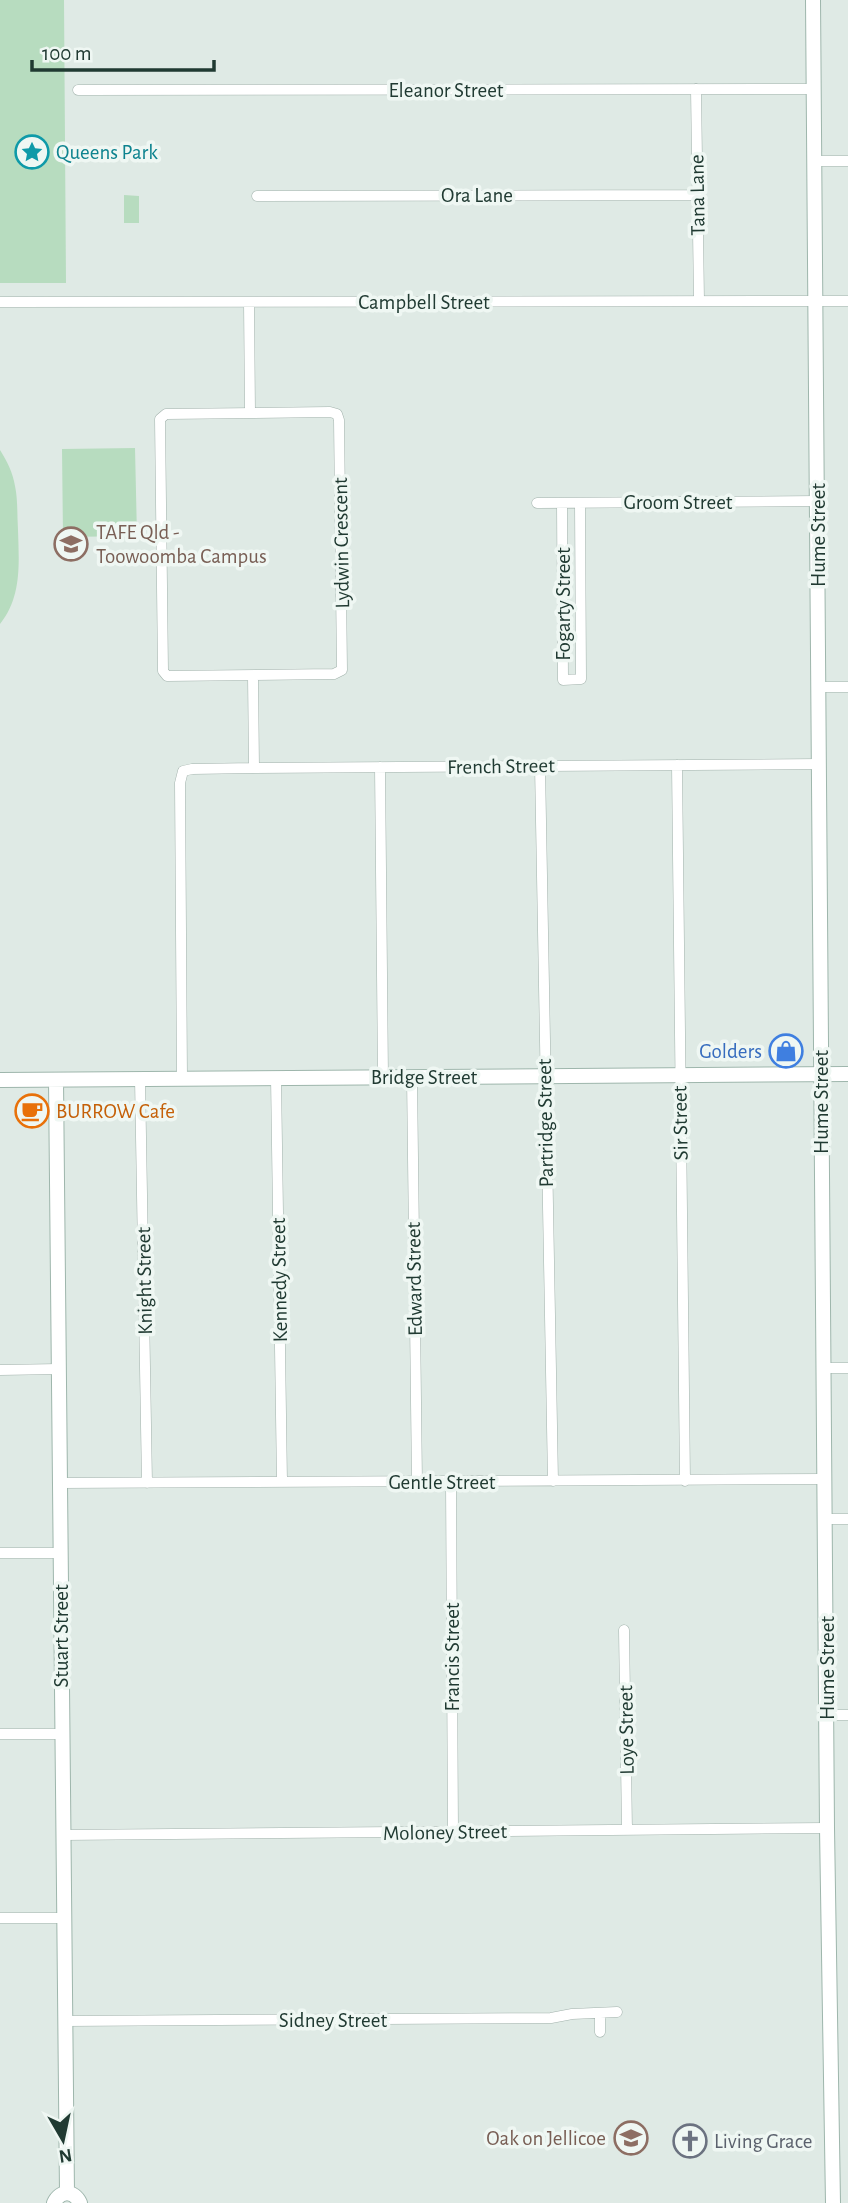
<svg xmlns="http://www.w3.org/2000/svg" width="848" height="2203" viewBox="0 0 848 2203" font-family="'Alegreya Sans',sans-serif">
<rect width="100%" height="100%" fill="#dfeae5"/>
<path fill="#b7dcbf" d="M0,0H64L66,283H0Z
M124,195L139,196V223H124Z
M135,448L137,536L63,537L62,449Z
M0,450C7,461 13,473 15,486C18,500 17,515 18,530C19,563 22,597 0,624Z"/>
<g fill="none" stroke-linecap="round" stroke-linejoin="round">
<defs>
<path id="street" d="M696,89L699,301
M78,90L815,89
M816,161H848
M257,196L697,195
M0,302L848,301
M249,302L250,413
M330,412L337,414L339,420L342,670L334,674L167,676L163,671L160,419L166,414Z
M537,503L818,501
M562,503L563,680L581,679L580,503
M253,676L254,768
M819,687H848
M677,765L685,1481
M540,766L553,1481
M380,767L383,1077
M412,1077L417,1482
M276,1078L282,1482
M140,1079L147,1483
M182,1079L180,783L183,771L192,769L254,768L820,764
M823,1368H848
M0,1370L59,1369
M451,1482L453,1832
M60,1483L825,1479
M826,1519H848
M0,1553H61
M624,1630L627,1830
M828,1715H848
M0,1734H62
M63,1835L827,1828
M0,1918H64
M600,2013V2032
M65,2021L551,2018L572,2014L617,2012"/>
<path id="secondary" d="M813,0L827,1828L833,2203
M0,1080L848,1074
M56,1080L67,2193
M54,2203C60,2190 74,2190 80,2203"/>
</defs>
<use href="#street" stroke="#a2b2ac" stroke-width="11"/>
<use href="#secondary" stroke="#9eb6ac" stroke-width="16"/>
<use href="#street" stroke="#fff" stroke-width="10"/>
<use href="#secondary" stroke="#fff" stroke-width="14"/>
</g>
<defs>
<symbol id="sight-ring" viewBox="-11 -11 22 22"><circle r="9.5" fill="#eff7f3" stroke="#0f9aa8" stroke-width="1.5"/><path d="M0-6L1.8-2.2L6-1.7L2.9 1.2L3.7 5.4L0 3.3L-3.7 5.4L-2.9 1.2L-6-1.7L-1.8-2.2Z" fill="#0f9aa8"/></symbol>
<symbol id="university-ring" viewBox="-11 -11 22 22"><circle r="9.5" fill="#eff7f3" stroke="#8d6e63" stroke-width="1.5"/><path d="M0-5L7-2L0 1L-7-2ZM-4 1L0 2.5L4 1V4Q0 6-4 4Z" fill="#8d6e63"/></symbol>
<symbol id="shop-ring" viewBox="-11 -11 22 22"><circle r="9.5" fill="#eff7f3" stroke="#3f7fe0" stroke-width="1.5"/><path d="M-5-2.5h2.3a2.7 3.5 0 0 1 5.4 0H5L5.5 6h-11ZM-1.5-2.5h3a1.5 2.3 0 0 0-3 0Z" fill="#3f7fe0"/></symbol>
<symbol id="cafe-ring" viewBox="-11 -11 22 22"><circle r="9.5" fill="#eff7f3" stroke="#e8710a" stroke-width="1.5"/><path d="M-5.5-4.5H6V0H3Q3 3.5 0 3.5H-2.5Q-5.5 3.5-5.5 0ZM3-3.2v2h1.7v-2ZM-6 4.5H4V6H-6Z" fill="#e8710a"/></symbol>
<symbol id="school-ring" viewBox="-11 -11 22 22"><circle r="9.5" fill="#eff7f3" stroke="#8d6e63" stroke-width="1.5"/><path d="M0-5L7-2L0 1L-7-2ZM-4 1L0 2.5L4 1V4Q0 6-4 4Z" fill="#8d6e63"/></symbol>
<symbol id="church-ring" viewBox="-11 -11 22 22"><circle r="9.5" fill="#eff7f3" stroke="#6b7280" stroke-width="1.5"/><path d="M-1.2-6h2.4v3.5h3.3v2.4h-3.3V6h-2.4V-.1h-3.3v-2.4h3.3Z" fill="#6b7280"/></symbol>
</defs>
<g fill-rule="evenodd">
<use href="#sight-ring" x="13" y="133" width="38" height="38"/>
<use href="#university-ring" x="52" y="525" width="38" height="38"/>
<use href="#shop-ring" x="767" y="1032" width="38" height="38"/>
<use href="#cafe-ring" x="13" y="1092" width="38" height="38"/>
<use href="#school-ring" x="612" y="2119" width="38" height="38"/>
<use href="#church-ring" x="671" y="2122" width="38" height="38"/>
</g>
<g text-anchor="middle" stroke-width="7" stroke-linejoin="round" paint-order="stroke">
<g font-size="21" fill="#203a32" stroke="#eff7f3">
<text x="446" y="97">Eleanor Street</text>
<text x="477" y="202">Ora Lane</text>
<text transform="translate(697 195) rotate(-91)" y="7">Tana Lane</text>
<text x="424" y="309">Campbell Street</text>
<text x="678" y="509">Groom Street</text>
<text transform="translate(818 535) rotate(-90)" y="7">Hume Street</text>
<text transform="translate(341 543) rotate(-91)" y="7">Lydwin Crescent</text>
<text transform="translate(563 604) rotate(-90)" y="7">Fogarty Street</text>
<text transform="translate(501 766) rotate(-1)" y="7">French Street</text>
<text x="424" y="1084">Bridge Street</text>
<text transform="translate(821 1102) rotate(-90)" y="7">Hume Street</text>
<text transform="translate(545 1123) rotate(-91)" y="7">Partridge Street</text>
<text transform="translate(680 1123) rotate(-91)" y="7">Sir Street</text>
<text transform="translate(414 1279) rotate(-91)" y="7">Edward Street</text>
<text transform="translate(279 1280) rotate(-91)" y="7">Kennedy Street</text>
<text transform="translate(144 1281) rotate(-91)" y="7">Knight Street</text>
<text x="442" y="1489">Gentle Street</text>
<text transform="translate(61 1636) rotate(-90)" y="7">Stuart Street</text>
<text transform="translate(452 1657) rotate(-90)" y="7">Francis Street</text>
<text transform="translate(827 1668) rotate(-90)" y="7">Hume Street</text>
<text transform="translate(626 1730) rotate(-91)" y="7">Loye Street</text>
<text transform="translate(445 1832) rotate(-1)" y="7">Moloney Street</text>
<text x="333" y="2027">Sidney Street</text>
</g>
<g font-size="21" fill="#0d838f" stroke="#eff7f3" text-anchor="start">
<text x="56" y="159">Queens Park</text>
</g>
<g font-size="21" fill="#785e54" stroke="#eff7f3" text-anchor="start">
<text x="96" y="539">TAFE Qld -<tspan x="96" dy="24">Toowoomba Campus</tspan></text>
<text x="606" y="2145" text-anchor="end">Oak on Jellicoe</text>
</g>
<g font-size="21" fill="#366cbe" stroke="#eff7f3" text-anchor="end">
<text x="762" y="1058">Golders</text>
</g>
<g font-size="21" fill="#c56008" stroke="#eff7f3" text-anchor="start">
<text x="56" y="1118">BURROW Cafe</text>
</g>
<g font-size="21" fill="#5b616d" stroke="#eff7f3" text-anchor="start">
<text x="714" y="2148">Living Grace</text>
</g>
</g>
<g transform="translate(63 2140) rotate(171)" stroke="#eff7f3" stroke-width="5" paint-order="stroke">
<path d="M0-5L12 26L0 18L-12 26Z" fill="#203a32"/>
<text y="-10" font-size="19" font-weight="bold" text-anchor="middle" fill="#203a32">N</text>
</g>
<path d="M32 60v10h182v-10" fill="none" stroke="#203a32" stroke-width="3.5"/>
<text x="42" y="60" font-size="21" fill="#203a32" stroke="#eff7f3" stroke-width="5" paint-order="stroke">100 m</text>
</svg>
